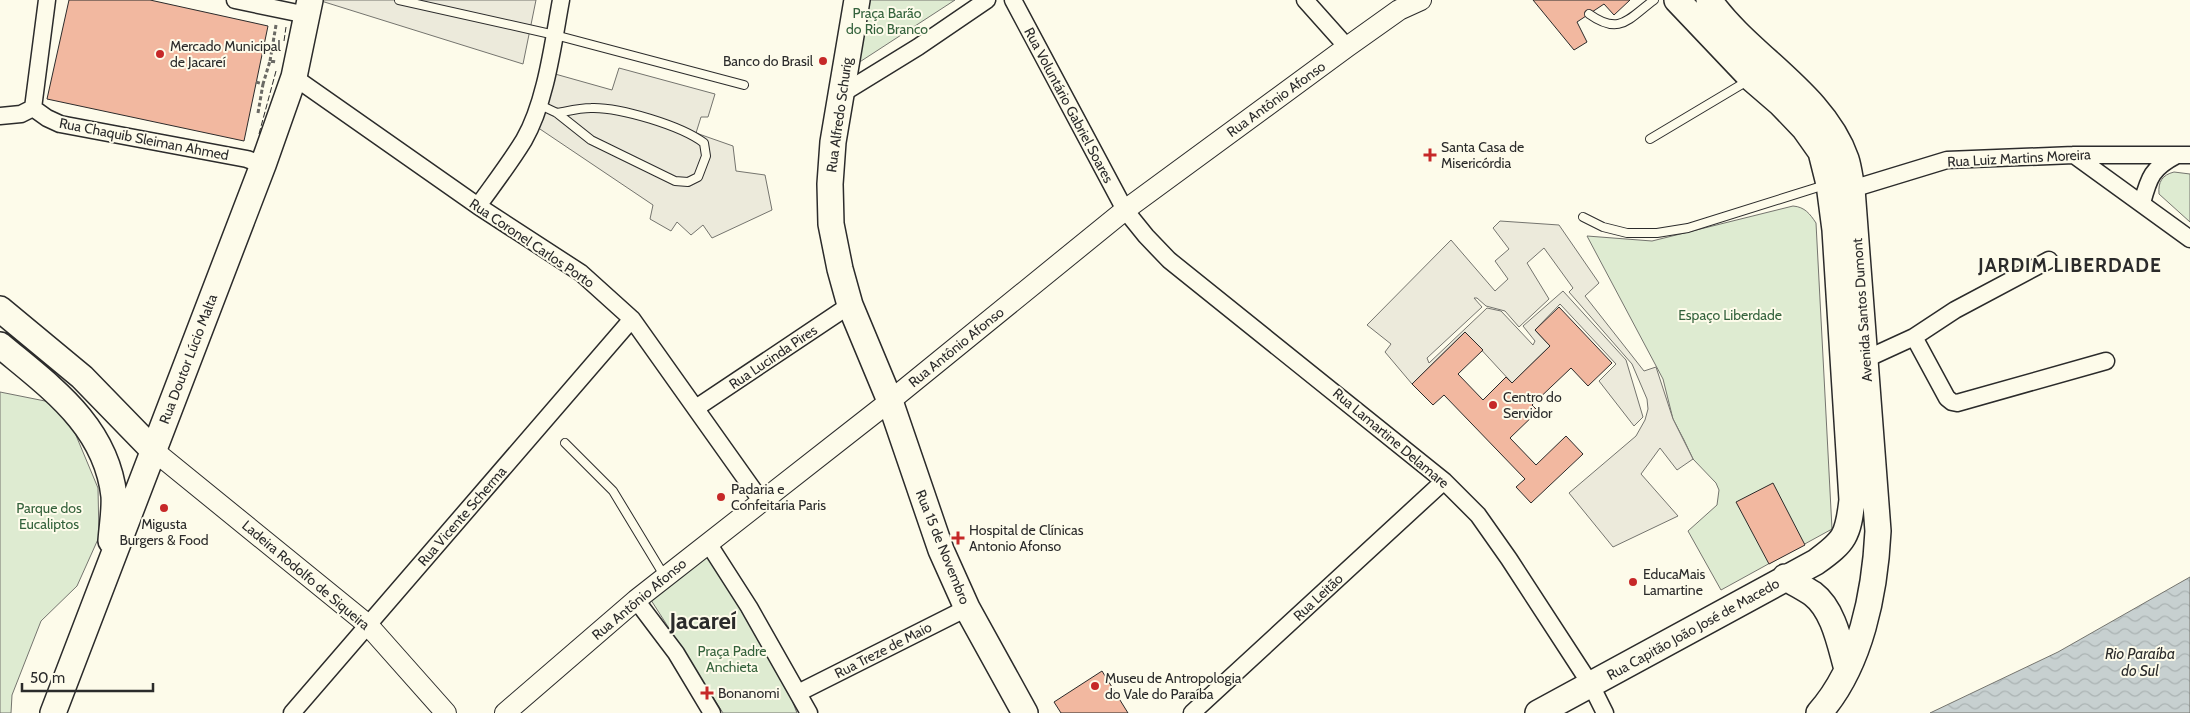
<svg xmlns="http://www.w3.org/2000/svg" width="2190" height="713" viewBox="0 0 2190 713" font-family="Cabin,sans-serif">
<defs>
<pattern id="water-waves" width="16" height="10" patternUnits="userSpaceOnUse" patternTransform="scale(1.25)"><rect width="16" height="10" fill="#c7d0d0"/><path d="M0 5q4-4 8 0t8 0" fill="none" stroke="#abb3b3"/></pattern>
</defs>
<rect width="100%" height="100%" fill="#fdfbea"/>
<path fill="#deebd1" stroke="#74746e" d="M870,0H955L855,65Z
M2174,172L2190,174V222L2159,194C2158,182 2162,175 2174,172Z
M1793,206C1805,207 1810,214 1816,223L1832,529L1721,590L1688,531L1717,505L1719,490L1716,483L1693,459L1684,440L1673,419L1663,379L1587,236L1652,241Z
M0,392L50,402L75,433L98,488L99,537L77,586L41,621L12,695L11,713H0Z
M706,553L780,669L797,713H723L651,600Z"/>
<path fill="#eceadb" stroke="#74746e" d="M318,0H536L523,64Z
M619,68L715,94L708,117H701L696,133L733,146L736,171L765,175L772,210L712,238L703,225L691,235L677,222L671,231L650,219L653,205L534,125L548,72L612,90Z
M1500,221L1559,225L1599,283L1585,296L1644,371L1656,367L1673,419L1693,459L1677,470L1660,448L1641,474L1678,516L1613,547L1569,493L1636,436L1645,420L1648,409L1647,399L1632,364L1569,292L1573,288L1544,248L1527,263L1549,299L1519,327L1505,311L1486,306L1477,298H1474L1482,307L1427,358L1429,363L1487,308L1501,311L1533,345L1535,341L1523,326L1563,291L1626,360L1643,417L1634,426L1599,381L1616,364L1560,304L1535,330L1550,346L1512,383L1465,332L1412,384L1385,352L1391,344L1367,325L1451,240L1495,291L1508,279L1495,261L1509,249L1493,228Z"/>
<path fill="url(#water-waves)" stroke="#74746e" d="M2190,577V713H1930L2058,652Z"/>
<path fill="#f2b8a0" stroke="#2b2b2b" d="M69,0H150L268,26L244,141L47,99Z
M1533,0H1630L1614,15L1604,4L1577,22L1587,42L1574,50Z
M1559,307L1612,363L1588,386L1571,368L1532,405L1538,411L1510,438L1536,465L1566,436L1583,454L1531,503L1516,487L1525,479L1444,395L1433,405L1412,384L1465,332L1483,350L1458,374L1483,400L1506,377L1512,383L1550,346L1535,330Z
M1773,483L1805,545L1769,564L1736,502Z
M1102,671L1128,713H1061L1054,702Z"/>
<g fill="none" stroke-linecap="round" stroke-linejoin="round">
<defs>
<path id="service" d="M399,0L555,35L744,85
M1589,14C1620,36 1628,19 1654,0
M538,104L557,113L591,140L675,181L688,182L698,177L706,156L704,143C682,126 620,107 591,108C580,108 568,111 557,113
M1650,139L1749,80
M1583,217L1603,227L1627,233H1657L1688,228L1825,185
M565,443L613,491L665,577"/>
<path id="minor" d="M235,0L307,15
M1013,0L1125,210L1146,236L1169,260L1444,481L1478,515L1509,559L1591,685L1605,713
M1305,0L1347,47
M294,77L478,206L581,273L632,319L762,502
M840,95L918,47L987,0
M33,108L47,118L60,124L247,159L263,165
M33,108L47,0
M0,116L21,114L33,108
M2074,155L2190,239
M1852,189L1947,160L2074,155H2190
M2142,203C2149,177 2152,168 2177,155
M478,206C493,185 510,163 524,140C546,102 553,43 561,0
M1914,337L1947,398L1952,402L1957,403L2106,361
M1866,359L1914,337L1955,310L2049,260
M696,408L850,305
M708,543L749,607L809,713
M636,600L676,653L712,713
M798,693L967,608
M292,713L632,319
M1192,713L1444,481"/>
<path id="tertiary" d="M153,450L367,624L446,713
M505,713L636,600L890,401L1125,210L1347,47L1399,10L1421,0"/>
<path id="primary" d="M857,0L833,142L830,184L831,224L840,269L850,305L890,401L941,550L967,608L1025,713
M1709,0C1748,56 1823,93 1846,159C1849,168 1850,179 1852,189L1878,531C1875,592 1861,666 1819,713
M0,309L82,377L153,450
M0,345C50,387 106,425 114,496C115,510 112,526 111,541
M1785,577C1794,583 1804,588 1813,594C1834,610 1840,645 1847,669
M53,713L263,165L294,77L310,0
M1538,713L1816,562C1845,541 1848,536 1852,500L1835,230L1829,184L1821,152L1804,128L1781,104L1752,79L1677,0"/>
</defs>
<use href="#service" stroke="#2b2b2b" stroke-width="10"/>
<use href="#minor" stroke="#2b2b2b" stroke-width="19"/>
<use href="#tertiary" stroke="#2b2b2b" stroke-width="22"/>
<use href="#primary" stroke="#2b2b2b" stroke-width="28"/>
<path stroke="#6a6964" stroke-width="3" stroke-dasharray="4 2.5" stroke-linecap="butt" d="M270,61L276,25
M256,82L263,84L270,61L276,62
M258,113L263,84"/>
<use href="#service" stroke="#fdfbea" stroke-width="8"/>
<use href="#minor" stroke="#fdfbea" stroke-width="16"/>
<use href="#tertiary" stroke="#fdfbea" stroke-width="20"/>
<use href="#primary" stroke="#fdfbea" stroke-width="25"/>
<path stroke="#2b2b2b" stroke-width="1" stroke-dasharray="6 2.5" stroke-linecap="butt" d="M284,41L286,27
M259,134L276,71"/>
</g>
<g fill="#c62828" stroke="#fdfbea" stroke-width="2">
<circle cx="160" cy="54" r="5"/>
<circle cx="823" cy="61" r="5"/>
<path d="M1427.5 147.5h5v5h5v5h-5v5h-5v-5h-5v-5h5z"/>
<circle cx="1493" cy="405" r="5"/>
<circle cx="721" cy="497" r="5"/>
<circle cx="164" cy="508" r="5"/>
<path d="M955.5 530.5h5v5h5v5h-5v5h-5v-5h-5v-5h5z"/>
<circle cx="1633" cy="582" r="5"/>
<circle cx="1095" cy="686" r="5"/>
<path d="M704.5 685.5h5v5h5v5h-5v5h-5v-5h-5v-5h5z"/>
</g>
<g text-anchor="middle" stroke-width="4" stroke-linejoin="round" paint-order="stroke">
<g font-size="14" fill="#34623c" stroke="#fdfbea">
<text x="887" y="18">Praça Barão<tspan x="887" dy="16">do Rio Branco</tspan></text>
<text x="1730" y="320">Espaço Liberdade</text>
<text x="49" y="513">Parque dos<tspan x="49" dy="16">Eucaliptos</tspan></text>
<text x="732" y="656">Praça Padre<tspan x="732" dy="16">Anchieta</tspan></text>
</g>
<g font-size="14" fill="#2b2b2b" stroke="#fdfbea" text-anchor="start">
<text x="170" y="51">Mercado Municipal<tspan x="170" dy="16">de Jacareí</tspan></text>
<text x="813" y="66" text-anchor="end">Banco do Brasil</text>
<text x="1441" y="152">Santa Casa de<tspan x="1441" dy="16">Misericórdia</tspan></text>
<text x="1503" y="402">Centro do<tspan x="1503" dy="16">Servidor</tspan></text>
<text x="731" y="494">Padaria e<tspan x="731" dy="16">Confeitaria Paris</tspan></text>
<text x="164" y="529" text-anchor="middle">Migusta<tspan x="164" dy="16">Burgers &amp; Food</tspan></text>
<text x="969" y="535">Hospital de Clínicas<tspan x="969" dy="16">Antonio Afonso</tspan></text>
<text x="1643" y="579">EducaMais<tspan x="1643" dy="16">Lamartine</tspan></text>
<text x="1105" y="683">Museu de Antropologia<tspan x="1105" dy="16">do Vale do Paraíba</tspan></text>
<text x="718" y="698">Bonanomi</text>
</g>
<g font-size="14" fill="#2b2b2b" stroke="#fdfbea">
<text transform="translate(1276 99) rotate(-36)" y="5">Rua Antônio Afonso</text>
<text transform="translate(1069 105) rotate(62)" y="5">Rua Voluntário Gabriel Soares</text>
<text transform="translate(839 115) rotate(-82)" y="5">Rua Alfredo Schurig</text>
<text transform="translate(144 139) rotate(11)" y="5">Rua Chaquib Sleiman Ahmed</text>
<text transform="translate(2019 158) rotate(-3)" y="5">Rua Luiz Martins Moreira</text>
<text transform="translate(532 243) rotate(34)" y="5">Rua Coronel Carlos Porto</text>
<text transform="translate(1862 310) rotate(-94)" y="5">Avenida Santos Dumont</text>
<text transform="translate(956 347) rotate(-39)" y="5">Rua Antônio Afonso</text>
<text transform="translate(773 357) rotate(-34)" y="5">Rua Lucinda Pires</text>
<text transform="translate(188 359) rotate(-69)" y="5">Rua Doutor Lúcio Malta</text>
<text transform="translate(1391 438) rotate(40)" y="5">Rua Lamartine Delamare</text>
<text transform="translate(462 516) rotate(-49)" y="5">Rua Vicente Scherma</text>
<text transform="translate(943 547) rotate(68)" y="5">Rua 15 de Novembro</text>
<text transform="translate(306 575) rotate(40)" y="5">Ladeira Rodolfo de Siqueira</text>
<text transform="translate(1318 597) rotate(-43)" y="5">Rua Leitão</text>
<text transform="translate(639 599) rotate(-40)" y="5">Rua Antônio Afonso</text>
<text transform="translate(1693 629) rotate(-29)" y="5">Rua Capitão João José de Macedo</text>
<text transform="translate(883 650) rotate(-27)" y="5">Rua Treze de Maio</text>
</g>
<g font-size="15" font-style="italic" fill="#2b2b2b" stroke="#fdfbea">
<text x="2140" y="659">Rio Paraíba<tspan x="2140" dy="17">do Sul</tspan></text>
</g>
<g font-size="19" font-weight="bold" letter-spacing="1" fill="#2b2b2b" stroke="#fdfbea">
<text x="2070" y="272">JARDIM LIBERDADE</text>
</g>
<g font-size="24" font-weight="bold" fill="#2b2b2b" stroke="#fdfbea">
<text x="703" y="629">Jacareí</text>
</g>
</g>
<path d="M22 683v8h131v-8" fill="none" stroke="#2b2b2b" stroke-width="2.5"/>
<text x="30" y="683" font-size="15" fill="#2b2b2b" stroke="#fdfbea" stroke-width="4" paint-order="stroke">50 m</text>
</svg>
